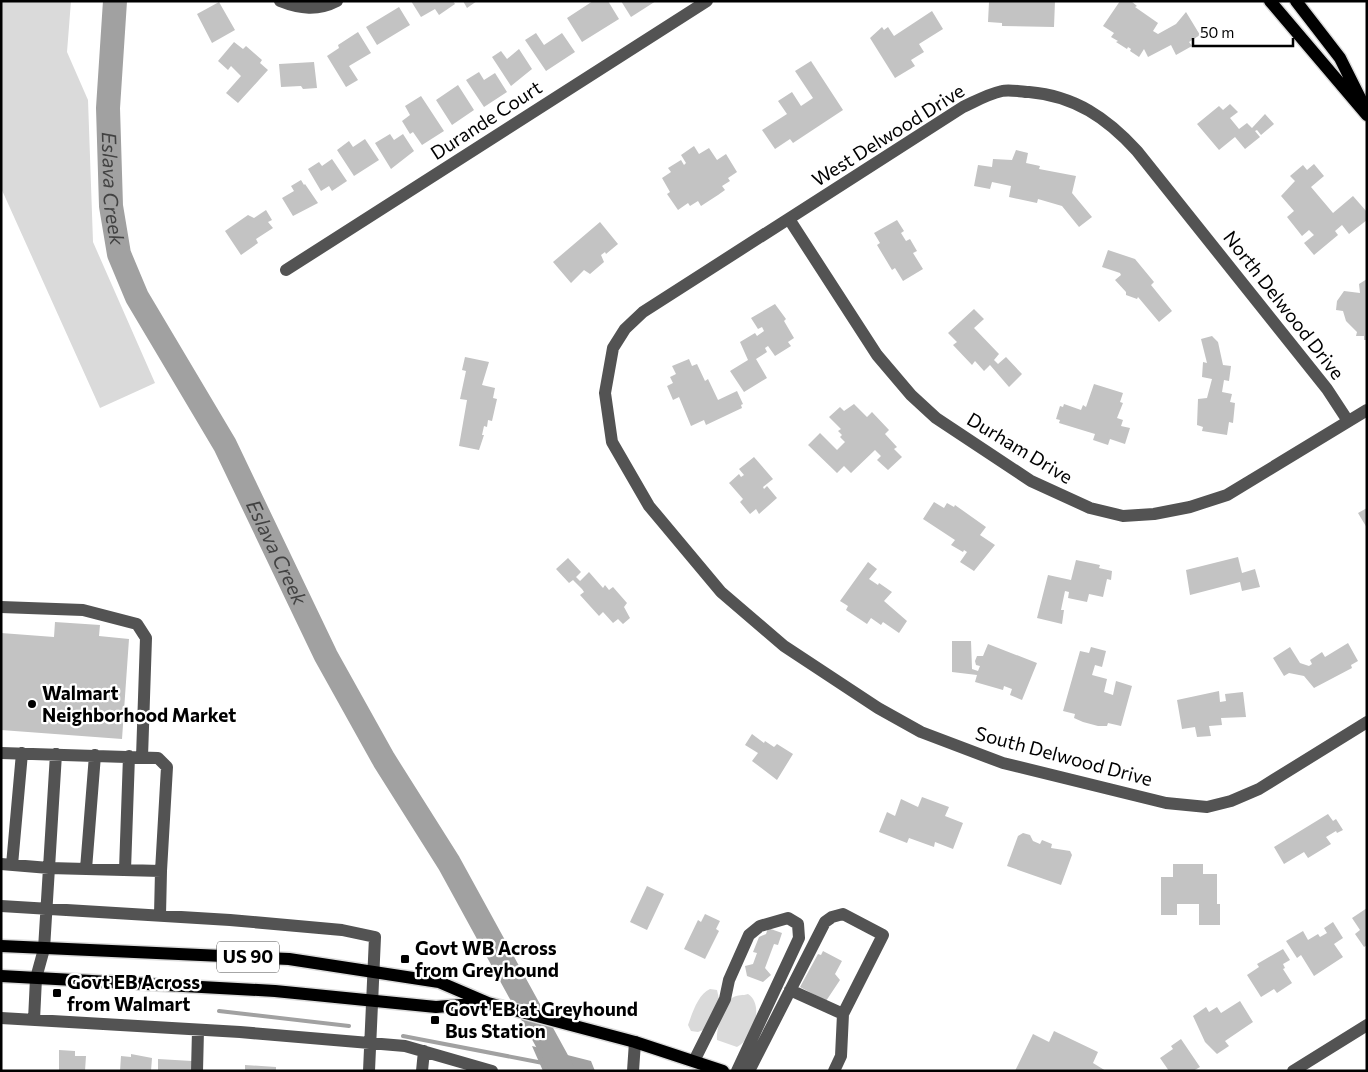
<svg xmlns="http://www.w3.org/2000/svg" width="1368" height="1072" viewBox="0 0 1368 1072" font-family="Commissioner,sans-serif">
<rect width="100%" height="100%" fill="#fff"/>
<path fill="#dadada" d="M1,1H71L67,52L88,100L93,242L155,383L100,408L1,188Z
M710,989L717,990L719,999L703,1030L698,1032L691,1031L688,1025C692,1014 698,994 710,989Z
M748,994C765,1005 753,1039 737,1047L717,1040C716,1029 723,1005 732,998C738,994 743,996 748,994Z"/>
<path fill="#a1a1a1" d="M532,1046L591,1061L595,1071H543Z"/>
<g fill="none" stroke-linecap="round" stroke-linejoin="round">
<path stroke="#a1a1a1" stroke-width="4" d="M219,1011L349,1026
M403,1036L543,1063"/>
<path stroke="#a1a1a1" stroke-width="24" id="s1" d="M115,1L108,108L111,206L119,254L137,297L225,445L326,656L384,760L449,863L563,1071"/>
</g>
<path fill="#c3c3c3" d="M411,1H453L455,4L439,15L435,9L421,17Z
M463,1H477L467,8Z
M593,1H608L619,19L582,42L567,18Z
M621,1H656L631,17Z
M1055,1L1054,27L1002,26V23L988,22L989,2Z
M1120,1H1131L1137,6L1135,7L1158,23L1153,31L1158,34L1176,24L1186,12L1200,35L1189,42L1192,46L1176,55L1171,45L1148,57L1144,49L1139,57L1130,51L1131,49L1128,47L1127,49L1116,42L1118,41L1111,37L1114,33L1103,26Z
M219,2L235,30L212,43L197,14Z
M399,7L410,25L377,45L366,27Z
M932,11L943,29L919,44L924,52L911,60L915,66L895,78L870,38L882,27L884,30L888,27L894,36Z
M358,32L371,53L349,66L358,80L346,87L327,56L339,48L338,45Z
M536,33L544,45L562,33L575,52L546,71L525,40Z
M234,42L243,49L246,46L262,60L260,63L268,70L238,103L226,93L241,76L231,66L228,70L218,61Z
M519,49L532,69L511,86L492,57L501,51L507,59Z
M811,61L843,110L793,143L790,139L775,149L762,130L787,114L778,101L792,92L801,106L813,98L795,71Z
M314,62L317,88L303,89L301,86L281,87L279,64Z
M479,72L484,80L495,73L507,92L484,107L466,80Z
M458,85L474,110L452,125L436,100Z
M421,96L444,131L422,145L413,132L410,134L402,121L410,115L405,106Z
M1230,104L1238,112L1230,118L1239,129L1247,123L1252,128L1265,114L1274,124L1261,135L1257,130L1255,131L1260,137L1245,149L1235,137L1219,150L1197,124L1219,106L1223,110Z
M390,134L394,140L403,134L414,151L391,169L375,143Z
M365,139L379,160L354,176L337,150L349,141L353,147Z
M694,146L699,154L709,148L717,160L726,154L737,172L728,178L730,181L722,186L725,190L718,195L701,206L698,201L690,206L688,203L678,210L667,194L670,192L662,178L671,172L668,168L681,160L684,165L686,163L681,155Z
M1016,150L1028,153L1026,163L1040,166L1039,169L1076,176L1072,193L1092,217L1079,227L1062,206L1038,199L1037,203L1009,197L1011,186L992,182L990,189L974,186L978,165L992,167L993,159L1012,160Z
M332,159L347,181L332,191L329,186L321,191L308,169L319,162L322,166Z
M1314,164L1324,176L1311,187L1333,213L1353,196L1367,212V220L1349,234L1342,225L1335,231L1338,235L1314,255L1304,243L1314,235L1309,230L1302,236L1287,217L1294,211L1281,196L1295,181L1290,176L1303,165L1307,170Z
M301,180L304,185L305,184L318,203L293,216L282,198L294,191L291,186Z
M266,210L272,220L268,222L273,228L256,239L258,243L241,255L225,231L248,215L254,218Z
M897,220L904,231L901,233L906,241L910,239L917,251L913,253L923,269L903,281L895,268L892,270L877,245L880,243L874,233Z
M600,222L618,244L606,254L605,252L601,255L604,262L590,274L584,270L571,283L553,262Z
M1108,250L1135,259L1154,282L1151,285L1172,311L1159,322L1138,297L1137,299L1126,295V292L1115,280L1121,275L1120,273L1102,267Z
M1367,279V340H1364V336H1356L1357,332L1346,321L1343,311L1336,310L1337,301L1344,291L1360,293L1359,284Z
M775,304L786,319L784,321L794,338L788,342L791,346L775,356L768,346L765,348L767,352L756,359L767,378L744,392L730,371L748,360L740,342L755,333L757,336L764,331L762,327L758,329L751,318Z
M974,309L984,319L974,328L999,354L994,360L998,364L1006,357L1022,374L1009,387L990,365L984,371L975,361L972,365L953,345L957,342L948,333Z
M1212,336L1218,342L1223,365L1231,366L1229,381L1224,380L1222,392L1232,394L1230,402L1235,403L1233,423L1229,422L1227,435L1202,431L1203,427L1197,425L1198,399L1207,398L1212,379L1202,377L1203,362L1207,363L1201,339Z
M465,357L489,362L482,385L495,388L493,398L497,399L492,421L488,420L487,427L484,426L482,435H484L479,450L459,446L467,400L460,399L466,371L462,370Z
M689,359L692,366L697,364L705,381L708,379L718,400L737,391L743,404L741,405L742,408L706,425L704,420L691,426L679,397L673,400L667,386L673,383L670,377L676,374L672,366Z
M1094,384L1123,393L1120,402L1123,403L1117,418L1123,420L1121,426L1130,428L1125,444L1110,439L1108,445L1093,440L1095,434L1059,423L1060,420L1056,419L1060,406L1063,407L1064,404L1081,410L1083,405L1086,407Z
M854,404L867,417L872,412L889,430L885,434L897,447L894,449L902,457L888,470L877,460L881,456L875,450L851,473L844,466L837,473L808,445L820,433L837,450L845,442L840,437L842,435L838,431L841,429L829,417L840,407L844,411Z
M754,457L773,479L763,487L764,489L767,486L777,498L759,514L756,509L750,514L740,502L743,499L729,483L739,474L741,477L744,475L739,469Z
M934,502L944,508L947,503L954,507L955,505L986,527L980,535L995,545L974,571L960,562L967,552L964,550L963,552L951,545L955,540L923,519Z
M1367,508V528L1358,513Z
M1238,557L1242,573L1255,569L1260,587L1242,591L1240,582L1190,595L1186,570Z
M568,558L581,572L576,577L580,581L589,572L603,588L605,585L609,590L613,587L627,603L624,607L630,618L623,624L618,619L613,623L603,612L599,616L580,595L584,592L582,589L573,580L569,583L556,569Z
M1076,560L1100,565L1099,568L1112,571L1111,580L1107,579L1103,597L1089,594L1087,602L1068,598L1069,592L1065,591L1061,610H1064L1062,624L1037,618L1048,575L1071,580Z
M868,562L877,569L869,579L878,585L879,583L892,592L884,601L907,621L899,633L883,622L881,625L871,618L867,624L846,610L848,606L840,601Z
M55,622L100,625L99,636L129,639L122,739L1,730V633L54,637Z
M952,641H971L972,669L978,671L980,666L976,665L975,661L977,656H983L988,644L1037,663L1022,700L1010,695L1012,689L1004,686L1003,690L975,682L977,675L952,672Z
M1348,643L1358,661L1351,665L1352,668L1314,688L1304,676L1289,673L1284,676L1273,658L1290,647L1300,663L1309,666L1312,664L1310,660L1322,652L1325,657Z
M1091,647L1106,651L1102,667L1095,665L1092,675L1107,679L1104,692L1113,695L1116,681L1132,686L1121,726L1108,723L1107,726H1098L1083,722L1074,718L1075,714L1063,711L1080,651L1089,653Z
M1219,691L1220,702L1226,701L1225,694L1243,692L1246,717L1221,718L1222,725L1209,726L1211,736L1197,737L1195,727L1182,729L1177,700Z
M752,734L764,743L765,741L774,747L777,744L793,754L777,780L752,761L758,753L745,745Z
M922,797L949,807L945,816L963,823L953,849L935,842L934,847L909,838L907,843L879,832L887,812L895,816L901,799L918,807Z
M1328,814L1333,821L1336,819L1343,830L1337,833L1336,831L1326,837L1331,844L1308,858L1304,852L1284,864L1274,847Z
M1023,833L1030,835L1033,841L1040,844L1042,840L1052,844L1051,848L1070,851L1072,855L1061,885L1007,866L1018,836Z
M1173,864H1203V874H1217V904H1220V925H1199V904H1177V915H1161V877H1173Z
M647,886L664,894L647,930L630,922Z
M1367,908V945L1364,947L1355,934L1360,930L1352,918Z
M705,914L720,921L716,929L719,931L705,959L684,949L698,920L701,922Z
M1333,922L1343,938L1334,944L1343,957L1314,976L1301,955L1297,958L1286,941L1303,931L1308,940L1318,934L1320,937L1327,933L1324,928Z
M768,928L782,933L778,945L774,944L765,968L771,975L763,982L747,976L745,966L753,964L757,953L753,952L759,937L766,934Z
M1283,949L1290,960L1283,964L1285,968L1283,969L1292,983L1277,993L1274,989L1261,997L1247,975L1259,967L1257,964Z
M823,951L842,961L835,974L840,980L826,1001L800,987L818,954L821,955Z
M1240,1001L1253,1022L1225,1041L1229,1046L1217,1054L1205,1042L1193,1016L1206,1007L1209,1012L1217,1007L1221,1013Z
M1054,1031L1098,1052L1093,1063L1106,1071H1015L1033,1034L1049,1042Z
M1181,1039L1200,1067L1193,1071H1169L1160,1058L1173,1049L1171,1046Z
M59,1050L75,1051V1056H86L85,1071H59Z
M131,1054L152,1058L151,1071H120L121,1056L131,1057Z
M158,1059L192,1061L191,1071H158Z
M245,1065L276,1067V1071H245Z"/>
<g fill="none" stroke-linecap="round" stroke-linejoin="round">
<defs>
<path id="major" d="M1270,1L1367,115
M1296,1L1340,58L1363,104
M1,946L289,959L439,982L488,1003L635,1042L723,1071
M1,976L275,991L436,1007L486,1003"/>
</defs>
<use href="#major" stroke="#dbdbdb" stroke-width="15"/>
<path stroke="#535353" stroke-width="12" d="M280,1C300,9 318,11 337,1
M789,219L877,355L911,395L936,418L1031,481L1090,508L1123,516L1154,514L1190,507L1227,495L1367,410
M286,270L707,1
M1348,421L1327,389L1137,151C1107,118 1075,96 1029,92C1021,92 1010,89 1002,91C988,94 976,101 963,107L643,312L625,329L613,348L605,393L612,442L649,506L721,592L784,646L878,708L921,732L1003,763L1166,803L1207,807L1231,801L1259,789L1367,722
M1,607L83,610L137,624L146,638L142,757
M1,753L158,758L167,767L161,871L49,868L1,864
M12,865L22,753
M86,869L95,755
M125,870L129,756
M1,906L230,920L342,930L375,937L369,1071
M160,915L161,871
M790,990L843,1014
M1,1018L240,1032L405,1046L492,1071
M34,1020L36,978L44,949L56,754
M694,1061L725,999L729,980L749,935L760,926L788,918L798,924L799,938L737,1071
M197,1071L198,1030
M422,1071L424,1051
M633,1071L635,1042
M749,1071L825,922L832,917L843,914L883,935L843,1014L841,1056L834,1071
M1293,1071L1367,1025"/>
<use href="#major" stroke="#000" stroke-width="12"/>
</g>
<g fill="#000" stroke="#fff" stroke-width="2">
<circle cx="32" cy="704" r="5"/>
<rect x="400" y="954" width="10" height="10" rx="2.5"/>
<rect x="52" y="988" width="10" height="10" rx="2.5"/>
<rect x="430" y="1015" width="10" height="10" rx="2.5"/>
</g>
<g text-anchor="middle" stroke-width="4.5" stroke-linejoin="round" paint-order="stroke">
<rect fill="#fff" stroke="#4c4c4c" stroke-width="1" x="217" y="941.5" width="62" height="31" rx="4"/>
<g font-size="18" font-weight="bold" fill="#000">
<text x="248" y="963">US 90</text>
</g>
<g font-size="19" fill="#000" stroke="#fff">
<text transform="translate(486 120) rotate(-33)" y="7">Durande Court</text>
<text transform="translate(888 135) rotate(-32)" y="7">West Delwood Drive</text>
<text transform="translate(1284 305) rotate(52)" y="7">North Delwood Drive</text>
<text transform="translate(1020 448) rotate(31)" y="7">Durham Drive</text>
<text transform="translate(1064 756) rotate(15)" y="7">South Delwood Drive</text>
</g>
<g font-size="19" font-weight="bold" fill="#000" stroke="#fff" text-anchor="start">
<text x="42" y="700">Walmart<tspan x="42" dy="22">Neighborhood Market</tspan></text>
<text x="415" y="955">Govt WB Across<tspan x="415" dy="22">from Greyhound</tspan></text>
<text x="67" y="989">Govt EB Across<tspan x="67" dy="22">from Walmart</tspan></text>
<text x="445" y="1016">Govt EB at Greyhound<tspan x="445" dy="22">Bus Station</tspan></text>
</g>
<g font-size="20" font-style="italic" fill="#424242" stroke="#fff">
<text dy="7" stroke="none"><textPath href="#s1" startOffset="188">Eslava Creek</textPath></text>
<text dy="7" stroke="none"><textPath href="#s1" startOffset="592">Eslava Creek</textPath></text>
</g>
</g>
<rect width="1368" height="1072" fill="none" stroke="#000000" stroke-width="5"/>
<path d="M1193 38v8h100v-8" fill="none" stroke="#000000" stroke-width="2.5"/>
<text x="1200" y="38" font-size="15" fill="#000000" stroke="#ffffff" stroke-width="4" paint-order="stroke">50 m</text>
</svg>
